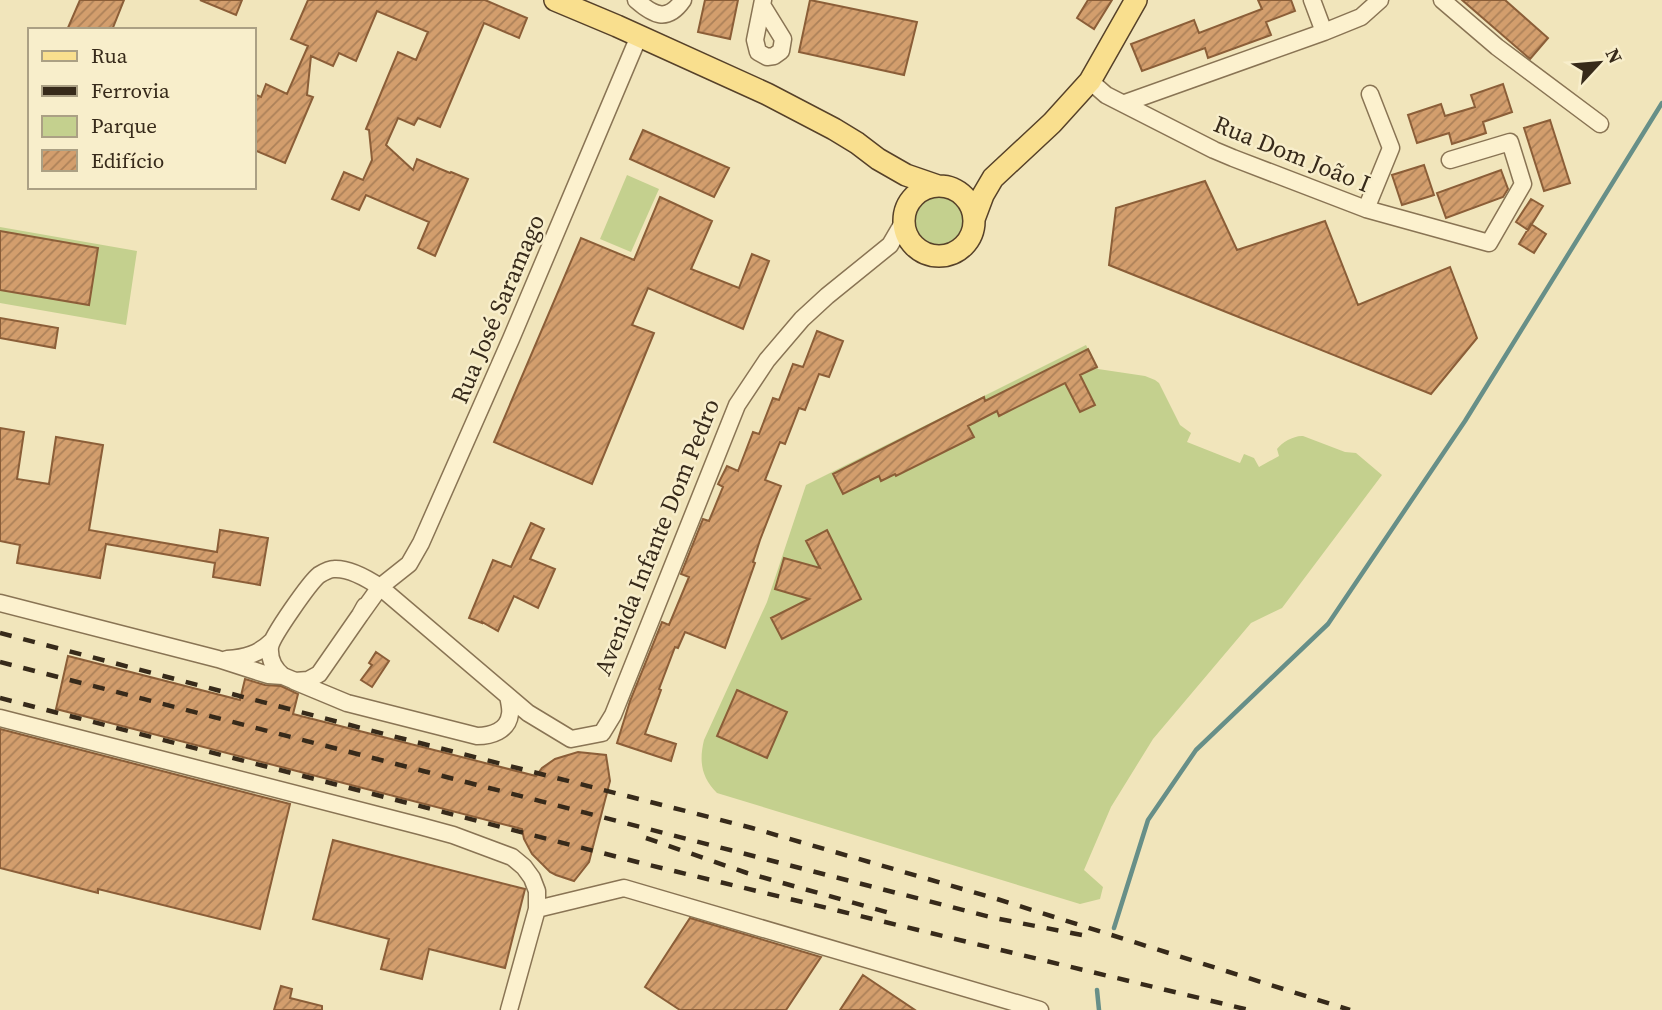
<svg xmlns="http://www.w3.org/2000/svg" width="1662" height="1010" viewBox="0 0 1662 1010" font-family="'Source Serif 4',serif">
<defs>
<pattern id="building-hatch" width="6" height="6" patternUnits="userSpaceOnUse" patternTransform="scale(1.75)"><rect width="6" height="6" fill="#d39e6d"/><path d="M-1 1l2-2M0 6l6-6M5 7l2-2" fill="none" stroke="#ac8159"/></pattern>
</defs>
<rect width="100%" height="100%" fill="#f1e5bb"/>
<path fill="#c4d08e" d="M627,175L659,189L631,252L600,239Z
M914 221a25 25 0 1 1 50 0a25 25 0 1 1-50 0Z
M0,227L137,251L126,325L0,303Z
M1086,345L1098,369L1145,376L1155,380L1159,383L1180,425L1191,433L1187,442L1240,463L1244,454L1254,458L1259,467L1279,456L1277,449C1282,442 1295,435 1303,436L1345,452L1356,453L1382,475L1282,608L1251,623L1153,739L1111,807L1084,870L1103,887L1100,899L1080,904L717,793C701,777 699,761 704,740L767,602L806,485Z"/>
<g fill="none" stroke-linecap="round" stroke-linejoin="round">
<path stroke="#678f88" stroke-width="4.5" d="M1114,928L1148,820L1196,750L1328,624L1465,421L1662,103
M1097,990L1099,1010"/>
</g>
<path fill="url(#building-hatch)" stroke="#8b5e38" stroke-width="2" d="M80,0H124L112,30H67Z
M200,0H242L236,15Z
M308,0H485L527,18L519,38L484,23L440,127L418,118L414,125L398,118L386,145L413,170L417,159L450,173L451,172L468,179L435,256L418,248L429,222L366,195L359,210L332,199L344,172L363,180L372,160L369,130L366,129L398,52L416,60L428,32L377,11L356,61L339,53L333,66L311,56L307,95L313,97L285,163L254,150V94L261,97L266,84L287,94L308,46L291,39Z
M705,0H738L730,39L698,32Z
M810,0L917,22L904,75L799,52Z
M1088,0H1112L1094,29L1077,18Z
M1258,0H1291L1295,11L1266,22L1271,35L1208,58L1205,48L1142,71L1131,44L1194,20L1199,33L1262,9Z
M1462,0H1505L1548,38L1530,59Z
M1503,84L1512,112L1483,122L1486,133L1452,144L1449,133L1417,143L1408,115L1441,104L1445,116L1475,107L1471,95Z
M1550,120L1570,183L1544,191L1524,128Z
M643,130L729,168L714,197L630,159Z
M1424,165L1434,195L1402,205L1392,175Z
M1501,170L1508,189L1503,197L1446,218L1437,193Z
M1205,181L1237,250L1325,221L1358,305L1450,267L1477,338L1431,394L1109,265L1116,208Z
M660,197L712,221L691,269L739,288L752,254L769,261L743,329L648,288L632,325L654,333L592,484L494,442L581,238L634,260Z
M1531,199L1543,206L1528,230L1516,222Z
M1531,224L1546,234L1534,253L1519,244Z
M0,231L98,248L89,305L0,290Z
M0,318L58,328L55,348L0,338Z
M817,331L843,341L829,377L819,374L805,410L799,408L785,444L780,442L765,480L781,486L760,540L753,562L755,563L725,648L685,632L678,648L675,647L659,689L661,690L645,734L676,744L671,761L617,743L630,701L662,622L669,625L689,577L681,574L703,519L709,521L723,487L718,484L727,466L738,471L753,432L759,434L773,398L779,400L793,364L803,367Z
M1088,349L1097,367L1080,375L1095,405L1080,412L1065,383L999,416L997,411L968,426L974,437L896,476L895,474L881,481L879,476L843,494L833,474L984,397L985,401Z
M0,428L24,432L17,479L49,484L56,437L103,445L89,530L217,552L220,530L268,538L260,585L213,577L215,563L106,544L100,578L17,563L20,545L0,541Z
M531,523L544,529L530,559L555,569L538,608L514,596L498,631L482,622V623L469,618L493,560L511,567Z
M827,530L861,599L782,639L771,618L809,599L775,589L784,558L820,568L806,541Z
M376,652L389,661L372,687L361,680L372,665L369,663Z
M68,656L240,700L245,679L265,685L281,686L298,694L293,714L536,776L542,768L555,759L578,752L606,755L610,781L589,862L574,881L556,875L550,872L532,854L524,839L522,829L56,709Z
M737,690L787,712L767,758L717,736Z
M0,729L290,804L260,929L98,889V893L0,868Z
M333,840L525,889L505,968L429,949L422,979L381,969L389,939L313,919Z
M690,918L821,957L786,1010H680L645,987Z
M863,975L915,1010H840Z
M281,986L292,989L290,998L322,1006V1010H274Z"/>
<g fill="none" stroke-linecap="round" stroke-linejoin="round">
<defs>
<path id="minor" d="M636,0C653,15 667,23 683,0
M1312,0L1324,32
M1442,0L1497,47L1600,124
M762,5L783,39L781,51L774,56L767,57L758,52L755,40L763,0
M1090,81L1106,95L1214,150L1233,158L1366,209L1489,243L1523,184L1510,142L1450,160
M1125,103L1324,32L1361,17L1380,0
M1366,209L1391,148L1370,94
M0,603L218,659L268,675L283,676L295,681L308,680L319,674L360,615L365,606
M360,615L380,587L409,564L421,543L511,339L639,36
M227,659C245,658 259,654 272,641
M283,676C274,669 269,659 270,647C272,636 310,582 319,575C324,572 329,569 334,569C350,568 368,579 380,587L528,713L571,739L602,733L613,715L737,405L767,360L802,319L827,296L890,245L904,221
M294,681L347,703L477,736C491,736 508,731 510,714C511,709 509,701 508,696
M0,718L420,826L453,835L512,857L524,867L532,878L537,891V909L509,1010
M537,909L624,888L1040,1010"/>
<path id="major" d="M555,0L617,26L767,94L834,129L857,143L878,159L906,175L938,186
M904 221a35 35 0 1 1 70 0a35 35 0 1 1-70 0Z
M974,219L983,195L993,178L1052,123L1090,81L1136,0"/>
</defs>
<use href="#minor" stroke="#897454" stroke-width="19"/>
<use href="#major" stroke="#564129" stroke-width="24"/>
<use href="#minor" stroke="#fcf1ce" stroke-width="16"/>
<use href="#major" stroke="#f9df8e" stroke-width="21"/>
<path stroke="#372a1a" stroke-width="4.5" stroke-dasharray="12 12" stroke-linecap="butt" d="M0,633L369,730L752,828L997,899L1350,1010
M0,662L994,918L1082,935
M0,698L641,863L1249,1010
M646,838L747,873L890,913"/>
</g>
<g text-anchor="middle" stroke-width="5" stroke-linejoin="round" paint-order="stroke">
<g font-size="24" fill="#372a1a" stroke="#f8eecb">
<text transform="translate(1292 154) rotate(22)" y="8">Rua Dom João I</text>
<text transform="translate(498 309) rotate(-67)" y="8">Rua José Saramago</text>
<text transform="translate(657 537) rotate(-68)" y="8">Avenida Infante Dom Pedro</text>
</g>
</g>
<rect x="28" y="28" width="228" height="161" fill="#f8eecb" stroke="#aba084" stroke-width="2"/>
<rect x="42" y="51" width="35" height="10" fill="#f9df8e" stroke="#aba084" stroke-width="2"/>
<text x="91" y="63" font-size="21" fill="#372a1a">Rua</text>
<rect x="42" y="86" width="35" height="10" fill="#372a1a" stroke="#aba084" stroke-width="2"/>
<text x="91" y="98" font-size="21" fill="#372a1a">Ferrovia</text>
<rect x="42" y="116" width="35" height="21" fill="#c4d08e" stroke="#aba084" stroke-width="2"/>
<text x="91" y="133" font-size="21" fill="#372a1a">Parque</text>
<rect x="42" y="150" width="35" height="21" fill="url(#building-hatch)" stroke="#aba084" stroke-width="2"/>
<text x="91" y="168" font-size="21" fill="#372a1a">Edifício</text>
<g transform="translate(1599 63) rotate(64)" stroke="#f8eecb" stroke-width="5" paint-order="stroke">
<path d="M0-5L12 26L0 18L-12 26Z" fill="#372a1a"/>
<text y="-10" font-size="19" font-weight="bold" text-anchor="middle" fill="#372a1a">N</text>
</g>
</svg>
